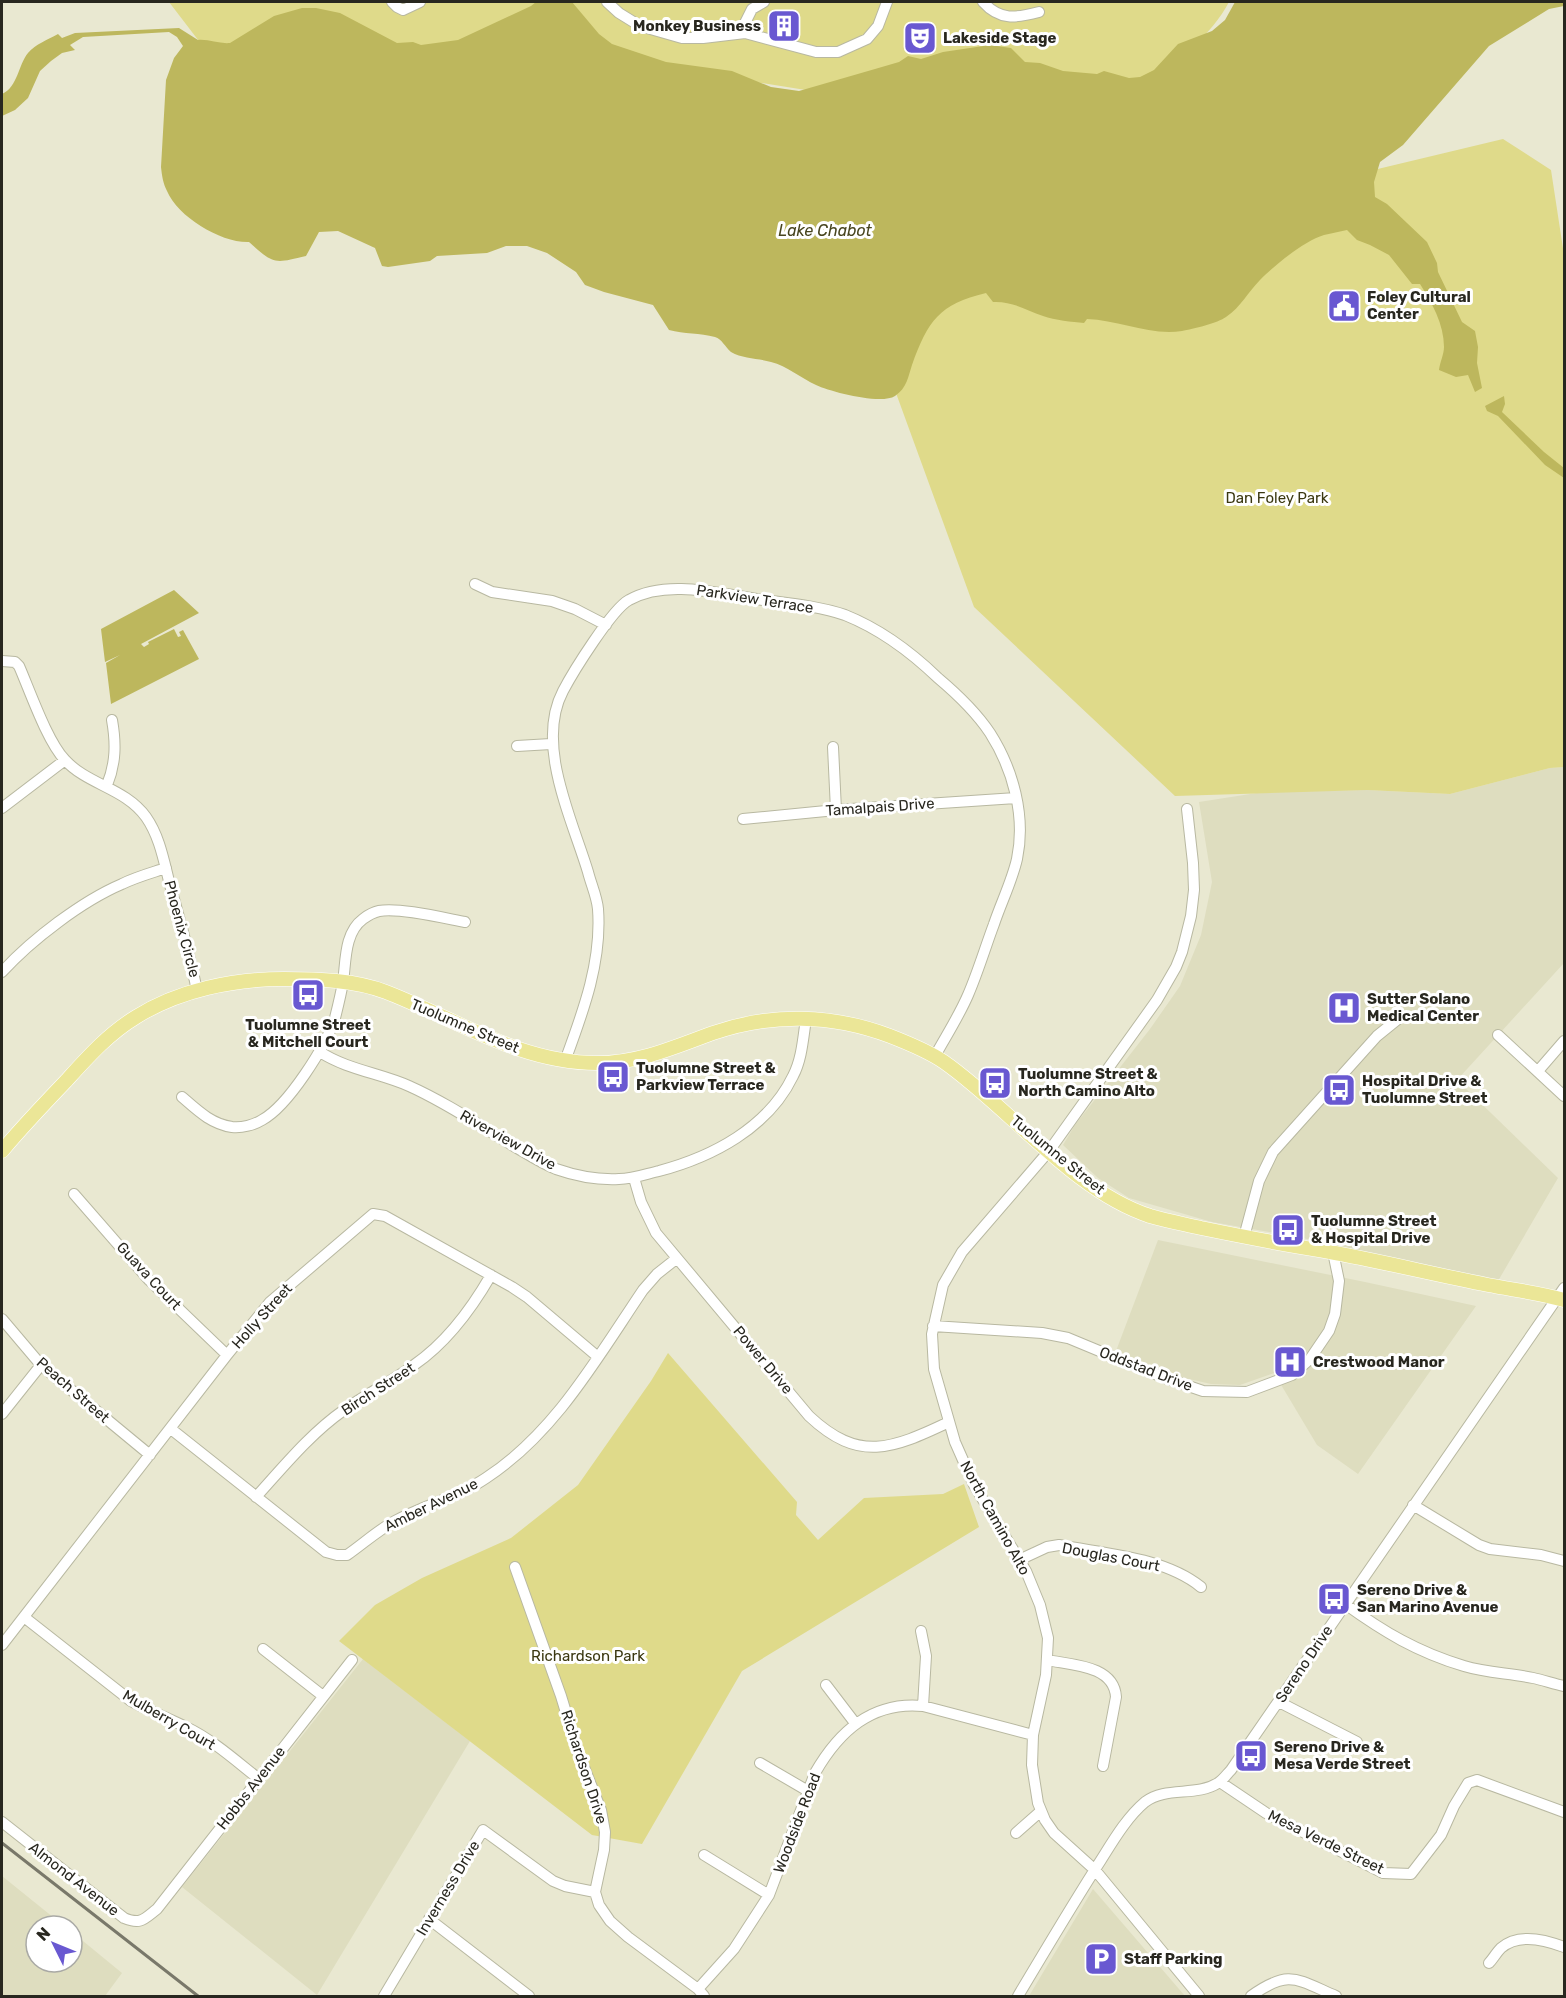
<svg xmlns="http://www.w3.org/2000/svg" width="1566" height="1998" viewBox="0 0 1566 1998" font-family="Rubik,sans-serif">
<rect width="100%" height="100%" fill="#e9e8d1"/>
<path fill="#deddbf" d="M1564,767V963L1457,1080L1558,1178L1498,1281L1298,1237L1212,1222L1129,1198L1098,1178L1063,1145L1075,1125L1150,1029L1180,986L1201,935L1212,882L1199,802L1263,792L1367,790L1450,794L1550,768Z
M1158,1240L1365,1282L1476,1306L1358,1474L1317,1445L1274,1373L1240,1385L1211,1384L1180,1377L1116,1351Z
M363,1659L470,1741L317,1995L182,1887Z
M2,1876L64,1926H36V1962H72V1932L122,1973L105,1996H2Z
M1093,1889L1185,1996H1029Z"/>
<path fill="#dfda8a" d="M169,2H1229C1212,35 1177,61 1148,83L812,91L616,60L437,68L205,49Z
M1503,139L1551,170L1564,255V767L1550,768L1450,794L1367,790L1175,796L974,607L869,319L1361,173Z
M668,1353L797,1502L796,1515L818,1540L864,1498L943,1494L964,1484L979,1527L742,1671L642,1844L592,1835L339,1641L375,1605L422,1578L511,1538L578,1485L651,1381Z"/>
<path fill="#bdb75d" d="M536,2H572L599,34L612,44L666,62L732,71L771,87L799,91L875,69L899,62L908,56L921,59L943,52L990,45L1011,48L1025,62L1040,63L1063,71L1097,74L1104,71L1129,78L1140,77L1154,70L1178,44L1212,31L1225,20L1235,2H1564V6L1549,9L1489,46L1403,145L1380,162L1374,182L1375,197L1387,204L1427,242L1437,263L1438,272L1462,322L1475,331L1478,347L1477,363L1482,388L1475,392L1468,375L1456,377L1439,370C1440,362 1444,354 1444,347C1444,324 1432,303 1420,284H1412L1389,255L1370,245L1357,240L1347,230C1339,232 1332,233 1324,235C1304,241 1275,265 1260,280C1248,292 1241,307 1226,317C1218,323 1193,329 1182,331C1150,336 1119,320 1087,319L1084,323C1072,322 1055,320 1043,316C1026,310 1012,301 993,302L986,293C939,304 928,321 912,365C908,377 907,388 895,396C881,405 831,392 816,385C801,378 787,366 771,362C758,358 743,359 731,352C725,347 722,339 715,337C700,333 684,334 669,330L653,305L604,292L585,285L576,272L547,253L527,246H506L487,253L437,256L430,261L388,267L382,266L375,248L338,231L319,232L306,256C273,264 274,264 249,242C221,243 178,217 167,191C163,183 162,176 161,167L166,80L174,58L183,46L177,37L169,32L83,37L70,45L75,50L62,53L51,61L40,71L28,98L15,110L2,116V94C18,87 18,65 28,53C36,44 47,40 58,34L62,38L75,33L179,28L198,40C209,39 219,44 230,43L274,16L302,8H316L340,13L397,43L413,42L421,45L458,40L531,6Z
M1504,396L1505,404L1502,412L1544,452L1564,468V478L1545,465L1498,416L1487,411L1485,406Z
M174,590L199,613L141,644L144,647L149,644L148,642L174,629L178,637L181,636L179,632L183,630L199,659L111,704L106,663L120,655L105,662L101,629Z"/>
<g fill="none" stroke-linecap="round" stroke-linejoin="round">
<defs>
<path id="minor" d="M392,2L397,7L403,10L420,2
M607,2L619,13L640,26L682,38H703L745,33L816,52H838L867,39L878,26L887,2
M983,2C1000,21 1016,18 1039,12
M740,33L752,9L764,2
M475,584L492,592L552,601L575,609L606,625
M2,661L15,662L19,666C30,691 47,741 65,760C88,785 125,788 146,817C160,837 164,862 170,885C180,920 190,955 197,991
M517,746L551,744
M833,747L836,810
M107,785C116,763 116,743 112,720
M2,808L65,760
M1187,809L1193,863L1194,890L1191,916L1182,952L1176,967L1157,1000L1049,1151L962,1252L943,1285L932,1334L934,1369L955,1442L974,1485L1026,1571L1040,1605L1048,1638L1046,1675L1033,1735L1032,1765L1038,1803L1045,1820L1054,1833L1095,1870L1199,1996
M743,819L836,810L1016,798
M2,972C31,940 82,901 122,884C136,877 151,873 166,868
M1498,1035L1564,1096
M320,1052C348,1070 380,1073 409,1086C445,1102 479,1125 512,1145C526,1153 541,1163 556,1169C576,1176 599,1180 619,1179C633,1179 646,1174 659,1171C712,1157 768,1128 793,1076C802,1059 803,1038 806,1019
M565,1061C583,1012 602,962 598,909C597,897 591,884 588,872C572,819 535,744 563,691C573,672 612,609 629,600C669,577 727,596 771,601C795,604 822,607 845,615C880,629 911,652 938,678C957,694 976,712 990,733C1013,769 1026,816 1017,859C1012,881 1001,903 994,924C985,948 978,972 968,995C959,1016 946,1036 935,1056
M1538,1071L1564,1041
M182,1097C197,1110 211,1124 232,1127C242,1128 254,1125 262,1120C288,1106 326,1046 335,1018C338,1006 341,994 343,982C346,962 344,933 363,919C367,916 374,912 379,911C398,907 444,918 465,922
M634,1178L641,1202L656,1233L809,1416C859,1463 892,1449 949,1422
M74,1194L149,1280L227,1355
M1244,1237L1259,1181L1273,1152L1377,1036L1398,1019
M2,1319L41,1365L150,1455
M933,1326L1042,1333L1068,1338L1162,1377L1203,1391L1247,1392L1292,1375L1310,1359L1329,1331L1335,1314L1339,1281L1333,1252
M2,1414L41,1365
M171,1429L326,1552L337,1555H347C363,1544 378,1530 395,1521C425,1505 458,1497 486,1478C555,1433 597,1358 643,1290L657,1274L676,1259
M256,1497C284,1466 311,1433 344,1410C367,1394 392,1381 414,1365C446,1343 472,1308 491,1275
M1413,1505L1479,1545L1490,1549L1541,1555L1564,1561
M1019,1560L1047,1547L1059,1545C1105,1554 1164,1557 1201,1587
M515,1567L561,1696L578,1752L601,1810L605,1832L604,1850L595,1892L599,1905L610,1921L628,1937L698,1989L704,1996
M1345,1604C1384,1632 1417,1652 1464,1666C1487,1673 1510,1673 1533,1678C1543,1680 1554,1684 1564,1686
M24,1617L131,1701C149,1711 168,1718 186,1727C213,1740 236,1761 259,1779
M921,1631L926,1656L923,1706
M2,1645L227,1355L270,1302L373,1214L385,1216L512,1287L527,1297L598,1357
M263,1649L323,1696
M1047,1660C1071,1665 1114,1665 1116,1697L1103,1766
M826,1685L855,1723
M1279,1702L1357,1742
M760,1763L808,1791
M1220,1782L1266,1813L1383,1873L1411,1874L1441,1835L1454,1806L1468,1783L1477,1780L1564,1812
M2,1822L124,1918C141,1925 144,1919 157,1909L352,1660
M1016,1833L1041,1811
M704,1855L769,1895
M429,1919L529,1996
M1489,1963C1493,1959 1496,1953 1501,1948C1518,1933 1546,1940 1564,1947
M698,1989L734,1949L769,1895L815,1773C839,1731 872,1701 923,1706L1033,1735
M384,1996L483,1830L553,1881L565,1886L595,1892
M1018,1996C1045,1951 1072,1905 1101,1860C1113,1841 1127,1817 1145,1802C1166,1786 1196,1797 1218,1783C1223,1780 1227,1774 1231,1770L1564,1288
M1251,1996C1289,1969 1296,1979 1336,1996"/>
<path id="major" d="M2,1151C22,1127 44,1104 66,1081C87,1058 108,1034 136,1017C179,990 234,979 284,979C318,979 355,980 386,992C456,1019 520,1063 597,1063C639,1063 675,1047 713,1033C771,1013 832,1014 890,1036C908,1043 928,1051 944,1062C1010,1108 1073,1191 1150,1216C1167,1221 1184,1224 1201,1228C1240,1236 1280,1244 1319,1250C1376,1260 1432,1274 1488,1285C1514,1290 1540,1293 1564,1300"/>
</defs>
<use href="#minor" stroke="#b8b8a1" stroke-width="12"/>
<use href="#major" stroke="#fff" stroke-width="15"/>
<use href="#minor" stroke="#fff" stroke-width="10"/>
<use href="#major" stroke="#ebe697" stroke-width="14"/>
<path stroke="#79786a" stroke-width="3" d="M2,1843L198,1996"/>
</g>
<defs>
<symbol id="building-square" viewBox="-11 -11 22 22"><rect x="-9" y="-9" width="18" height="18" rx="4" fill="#6958d1" stroke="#fff"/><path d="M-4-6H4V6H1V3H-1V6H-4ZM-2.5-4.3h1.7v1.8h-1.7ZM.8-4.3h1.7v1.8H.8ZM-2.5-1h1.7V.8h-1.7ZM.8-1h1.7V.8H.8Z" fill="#fff"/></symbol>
<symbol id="theatre-square" viewBox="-11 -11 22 22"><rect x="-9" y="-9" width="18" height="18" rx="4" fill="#6958d1" stroke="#fff"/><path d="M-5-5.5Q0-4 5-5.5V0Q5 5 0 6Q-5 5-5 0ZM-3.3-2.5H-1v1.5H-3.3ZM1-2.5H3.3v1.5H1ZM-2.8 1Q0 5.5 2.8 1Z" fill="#fff"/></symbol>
<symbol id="civic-square" viewBox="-11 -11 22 22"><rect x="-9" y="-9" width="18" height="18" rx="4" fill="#6958d1" stroke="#fff"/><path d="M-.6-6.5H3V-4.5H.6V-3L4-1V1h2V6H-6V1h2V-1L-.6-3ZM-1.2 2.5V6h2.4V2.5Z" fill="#fff"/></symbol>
<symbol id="bus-square" viewBox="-11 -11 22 22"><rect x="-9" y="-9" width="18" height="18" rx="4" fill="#6958d1" stroke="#fff"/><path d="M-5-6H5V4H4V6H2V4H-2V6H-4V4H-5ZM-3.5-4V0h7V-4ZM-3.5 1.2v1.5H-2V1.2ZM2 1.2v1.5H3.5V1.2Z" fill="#fff"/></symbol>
<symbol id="hospital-square" viewBox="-11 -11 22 22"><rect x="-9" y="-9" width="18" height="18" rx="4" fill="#6958d1" stroke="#fff"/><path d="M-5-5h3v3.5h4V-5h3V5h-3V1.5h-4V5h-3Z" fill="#fff"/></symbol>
<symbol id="parking-square" viewBox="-11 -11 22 22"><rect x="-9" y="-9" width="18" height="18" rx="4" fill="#6958d1" stroke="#fff"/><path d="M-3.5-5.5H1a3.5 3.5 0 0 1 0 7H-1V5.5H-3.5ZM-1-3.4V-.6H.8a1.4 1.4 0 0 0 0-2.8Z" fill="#fff"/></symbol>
</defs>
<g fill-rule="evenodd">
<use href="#building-square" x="765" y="7" width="38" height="38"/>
<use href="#theatre-square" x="901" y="19" width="38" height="38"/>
<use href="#civic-square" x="1325" y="287" width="38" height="38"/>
<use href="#bus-square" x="289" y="976" width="38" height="38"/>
<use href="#hospital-square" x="1325" y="989" width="38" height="38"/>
<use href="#bus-square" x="594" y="1058" width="38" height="38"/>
<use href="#bus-square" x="976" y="1064" width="38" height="38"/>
<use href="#bus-square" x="1320" y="1071" width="38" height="38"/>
<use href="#bus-square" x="1269" y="1211" width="38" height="38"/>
<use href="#hospital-square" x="1271" y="1343" width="38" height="38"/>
<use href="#bus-square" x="1315" y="1580" width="38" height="38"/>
<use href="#bus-square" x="1232" y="1737" width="38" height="38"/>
<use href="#parking-square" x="1082" y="1940" width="38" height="38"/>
</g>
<g text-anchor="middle" stroke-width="6" stroke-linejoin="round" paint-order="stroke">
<g font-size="15" font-weight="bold" fill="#28271f" stroke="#fff" text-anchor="start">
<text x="761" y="31" text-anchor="end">Monkey Business</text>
<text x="943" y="43">Lakeside Stage</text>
<text x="1367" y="302">Foley Cultural<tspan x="1367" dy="17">Center</tspan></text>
<text x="1367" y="1004">Sutter Solano<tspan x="1367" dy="17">Medical Center</tspan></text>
<text x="308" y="1030" text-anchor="middle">Tuolumne Street<tspan x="308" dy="17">&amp; Mitchell Court</tspan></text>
<text x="636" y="1073">Tuolumne Street &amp;<tspan x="636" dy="17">Parkview Terrace</tspan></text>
<text x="1018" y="1079">Tuolumne Street &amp;<tspan x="1018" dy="17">North Camino Alto</tspan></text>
<text x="1362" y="1086">Hospital Drive &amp;<tspan x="1362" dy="17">Tuolumne Street</tspan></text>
<text x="1311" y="1226">Tuolumne Street<tspan x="1311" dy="17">&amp; Hospital Drive</tspan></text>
<text x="1313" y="1367">Crestwood Manor</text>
<text x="1357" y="1595">Sereno Drive &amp;<tspan x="1357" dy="17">San Marino Avenue</tspan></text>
<text x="1274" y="1752">Sereno Drive &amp;<tspan x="1274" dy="17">Mesa Verde Street</tspan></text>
<text x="1124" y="1964">Staff Parking</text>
</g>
<g font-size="15" fill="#3b3811" stroke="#fff">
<text x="1277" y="503">Dan Foley Park</text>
<text x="588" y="1661">Richardson Park</text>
</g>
<g font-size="15" fill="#28271f" stroke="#fff">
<text transform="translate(755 599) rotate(9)" y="5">Parkview Terrace</text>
<text transform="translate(880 807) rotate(-4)" y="5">Tamalpais Drive</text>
<text transform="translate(182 929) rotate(75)" y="5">Phoenix Circle</text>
<text transform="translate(465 1026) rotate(23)" y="5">Tuolumne Street</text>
<text transform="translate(508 1140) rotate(29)" y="5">Riverview Drive</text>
<text transform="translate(1058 1155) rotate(39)" y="5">Tuolumne Street</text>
<text transform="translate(149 1276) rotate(47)" y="5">Guava Court</text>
<text transform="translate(262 1316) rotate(-48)" y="5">Holly Street</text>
<text transform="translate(763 1360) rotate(50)" y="5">Power Drive</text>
<text transform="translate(1146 1369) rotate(21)" y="5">Oddstad Drive</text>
<text transform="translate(378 1389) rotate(-33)" y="5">Birch Street</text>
<text transform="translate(73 1390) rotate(41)" y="5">Peach Street</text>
<text transform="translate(431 1505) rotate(-26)" y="5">Amber Avenue</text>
<text transform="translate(995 1518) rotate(61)" y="5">North Camino Alto</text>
<text transform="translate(1111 1557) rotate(11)" y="5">Douglas Court</text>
<text transform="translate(1304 1664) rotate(-56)" y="5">Sereno Drive</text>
<text transform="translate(169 1720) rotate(30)" y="5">Mulberry Court</text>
<text transform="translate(584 1767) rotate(72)" y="5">Richardson Drive</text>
<text transform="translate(251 1788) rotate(-52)" y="5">Hobbs Avenue</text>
<text transform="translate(797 1823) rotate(-69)" y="5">Woodside Road</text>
<text transform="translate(1326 1842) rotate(26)" y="5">Mesa Verde Street</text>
<text transform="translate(74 1879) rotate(38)" y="5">Almond Avenue</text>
<text transform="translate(448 1888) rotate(-59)" y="5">Inverness Drive</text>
</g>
<g font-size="16" font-style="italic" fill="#48451f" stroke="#fff">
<text x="825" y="236">Lake Chabot</text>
</g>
</g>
<rect width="1566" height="1998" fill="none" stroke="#28271f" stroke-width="6"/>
<g transform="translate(54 1944) rotate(313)"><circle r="28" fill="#ffffff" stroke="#a9a9a5" stroke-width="1.5"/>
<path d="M0-4.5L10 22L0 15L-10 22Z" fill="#6958d1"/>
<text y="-9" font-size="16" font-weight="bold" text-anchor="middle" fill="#28271f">N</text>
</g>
</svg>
